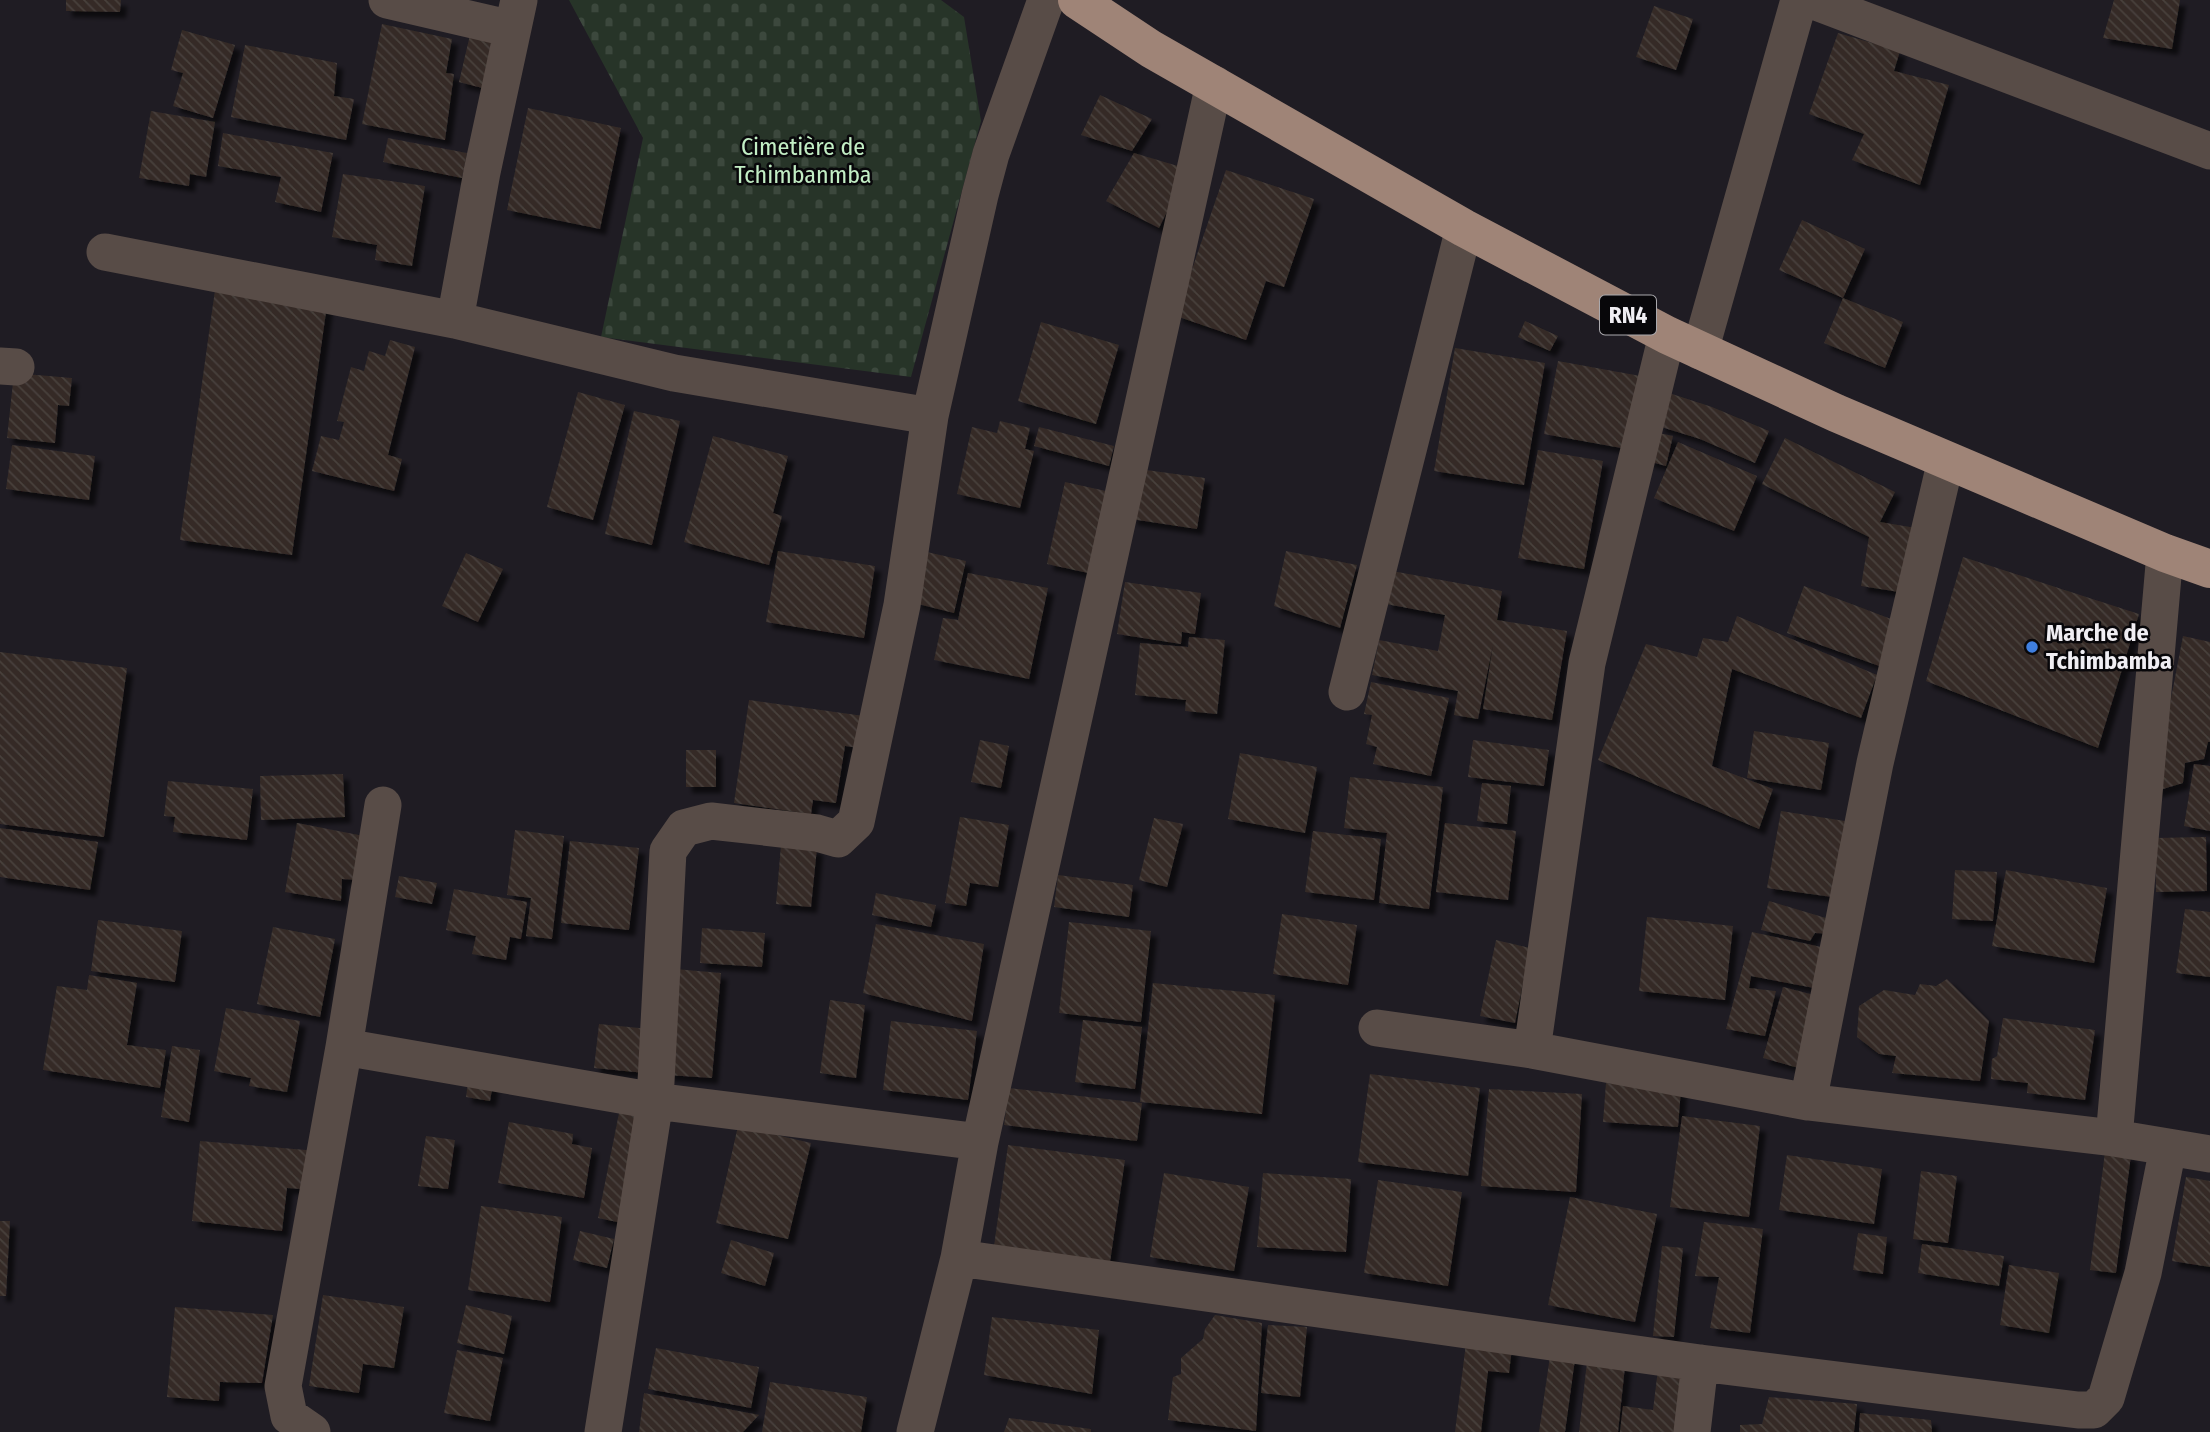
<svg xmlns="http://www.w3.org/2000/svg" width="2210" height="1432" viewBox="0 0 2210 1432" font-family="'Fira Sans Condensed',sans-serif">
<defs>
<pattern id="cemetery-stones" width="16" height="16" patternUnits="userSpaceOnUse" patternTransform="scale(1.75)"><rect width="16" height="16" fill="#273428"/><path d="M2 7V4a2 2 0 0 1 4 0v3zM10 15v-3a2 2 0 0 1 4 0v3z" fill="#3c483d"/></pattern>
<pattern id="building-back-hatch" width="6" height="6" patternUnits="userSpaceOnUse" patternTransform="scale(1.75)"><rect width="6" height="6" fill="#342b27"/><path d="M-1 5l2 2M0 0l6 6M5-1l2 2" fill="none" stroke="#48403c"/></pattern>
<filter id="shadow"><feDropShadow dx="6" dy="6" stdDeviation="2" flood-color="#0009"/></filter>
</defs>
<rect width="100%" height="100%" fill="#1f1c23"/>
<path fill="url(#cemetery-stones)" d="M569,0H941L964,17L981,121L911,377L601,337L643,138Z"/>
<path fill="url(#building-back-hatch)" filter="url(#shadow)" d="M66,0H121L120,12L66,11Z
M2114,0H2180L2172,49L2103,38Z
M1654,6L1693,19L1676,70L1636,57Z
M473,22L501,29L486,89L459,82Z
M382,24L452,39L446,73L454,74L445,140L362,124Z
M182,30L235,45L213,118L173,106L183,73L171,70Z
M1838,33L1900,51L1894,71L1949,85L1920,185L1852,160L1864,134L1809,114Z
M245,45L337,63L334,96L354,99L346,140L231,117Z
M1100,95L1152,119L1132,151L1081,135Z
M528,108L621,128L600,229L507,210Z
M151,111L215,122L206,177L190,174L189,186L139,178Z
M223,133L333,153L321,212L275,202L281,177L218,166Z
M388,138L467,153L462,178L383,162Z
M1134,153L1188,169L1159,228L1106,201Z
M1226,170L1314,199L1284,287L1266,281L1246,340L1176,316Z
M343,174L425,186L412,266L375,260L377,245L332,237Z
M1802,220L1865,249L1843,298L1903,322L1885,368L1824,343L1843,298L1779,270Z
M215,290L327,305L292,555L180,540Z
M1525,321L1558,336L1550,351L1518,337Z
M1041,322L1119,345L1096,424L1018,401Z
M390,340L415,347L388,455L402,459L394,491L312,471L321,436L339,440L344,422L337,421L351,367L364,371L369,351L385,356Z
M1455,348L1545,363L1524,485L1434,471Z
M1558,361L1646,377L1632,450L1544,434Z
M14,373L72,378L69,406L58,405L55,443L7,438Z
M578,392L625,405L593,520L547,507Z
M1669,393L1712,407L1769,431L1755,463L1700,439L1658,426Z
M634,411L680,421L652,545L605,534Z
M1000,421L1030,428L1025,449L1034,451L1020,508L957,494L972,427L997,433Z
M1039,427L1114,446L1109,466L1034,446Z
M1654,432L1673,436L1666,466L1647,461Z
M713,436L788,456L773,513L782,516L769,565L684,542Z
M1785,438L1895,492L1880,522L1922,529L1912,594L1861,586L1869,537L1762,484Z
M1678,442L1757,476L1734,531L1654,498Z
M12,445L95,456L89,500L6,489Z
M1538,450L1603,461L1584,569L1518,558Z
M1139,469L1205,478L1197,529L1131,519Z
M1065,482L1106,491L1088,573L1047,564Z
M778,551L875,566L864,638L766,622Z
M1286,551L1357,565L1340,628L1274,606Z
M927,552L966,561L954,613L914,603Z
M466,553L503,569L478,622L442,606Z
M1963,557L2139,614L2098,748L1926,681Z
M1392,571L1502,591L1497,620L1567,631L1552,720L1483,709L1493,645L1478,719L1454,715L1458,691L1372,675L1379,640L1438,651L1445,615L1386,604Z
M968,573L1048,588L1029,679L934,660L943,618L958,620Z
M1125,582L1201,593L1195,634L1182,632L1181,644L1117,634Z
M1804,586L1899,622L1882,667L1787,633Z
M1737,616L1877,675L1861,718L1732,669L1712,766L1773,789L1759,829L1598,760L1646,644L1697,657L1703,638L1728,642Z
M2183,636L2210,642V742H2208L2204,759L2185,763L2183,783L2153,792Z
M1189,637L1225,640L1217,714L1185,711L1186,700L1135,695L1140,643L1188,647Z
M0,652L127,668L104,837L0,824Z
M1371,682L1449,698L1431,776L1373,764L1377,747L1366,744L1372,715L1364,714Z
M749,700L864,716L859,748L845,746L836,803L813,800L811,814L734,803Z
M1754,731L1829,743L1821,790L1747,778Z
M980,740L1009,746L1001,788L971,782Z
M1473,740L1549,750L1544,786L1468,777Z
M686,750H716V787H686Z
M1240,753L1317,767L1305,833L1228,819Z
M2194,764L2210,766V831L2184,826Z
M343,774L345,817L261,820L260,776Z
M1350,777L1443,787L1429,909L1379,903L1387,833L1344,828Z
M168,781L253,789L247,840L173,832L175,817L164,816Z
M1482,783L1511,786L1507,824L1477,821Z
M1781,811L1845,821L1832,897L1767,888Z
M960,817L1009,825L998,887L970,883L966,906L945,903Z
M1154,818L1183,824L1167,887L1139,880Z
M297,823L364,836L357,880L342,879L341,901L285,892Z
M1445,823L1516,831L1508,900L1436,892Z
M0,828L98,842L90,890L0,877Z
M515,830L564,836L552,939L526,936L531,898L507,895Z
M1313,831L1381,839L1374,900L1305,892Z
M2206,837L2207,891L2156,892L2155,838Z
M570,841L639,848L629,930L561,923Z
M781,845L817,848L811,907L776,904Z
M1955,870L1997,872L1993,921L1952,919Z
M2006,870L2107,888L2094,963L1992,946Z
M1058,875L1133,885L1129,917L1054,907Z
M399,876L437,883L432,904L395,897Z
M454,889L527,902L521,939L510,937L506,960L472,954L476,936L446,930Z
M876,893L936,905L931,927L872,915Z
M1769,901L1836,921L1830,934L1815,933L1810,941L1761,930Z
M2185,909L2210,912V977L2176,973Z
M1282,914L1357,925L1348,985L1273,974Z
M1647,917L1733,926L1725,1000L1639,991Z
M98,920L182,931L175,982L91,971Z
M1069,922L1151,931L1141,1022L1059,1013Z
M876,924L984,944L972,1021L863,993Z
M273,927L335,939L320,1017L257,1004Z
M702,928L765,933L762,967L700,963Z
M1752,932L1821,947L1814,988L1751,976L1749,988L1776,991L1765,1036L1726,1029Z
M1496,940L1530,948L1515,1023L1480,1016Z
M675,969L721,973L712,1078L667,1075Z
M89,975L137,983L127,1045L166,1050L160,1088L43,1070L57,986L87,990Z
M1947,979L1989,1021L1980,1081L1892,1073L1896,1056L1879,1054L1857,1037L1859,1006L1884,990L1915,995L1920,984L1936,986Z
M1153,983L1275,995L1262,1114L1140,1102Z
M1783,987L1822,997L1802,1069L1763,1058Z
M830,1000L865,1005L856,1078L820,1073Z
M226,1008L300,1021L287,1092L249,1086L251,1078L214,1071Z
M2003,1018L2095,1030L2085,1100L2027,1093L2028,1083L1991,1079L1992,1059L1997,1056Z
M1083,1020L1142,1027L1135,1089L1075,1082Z
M891,1021L977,1031L968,1100L883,1090Z
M599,1024L649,1029L645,1073L594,1068Z
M172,1046L200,1050L189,1122L161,1117Z
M1370,1074L1480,1088L1468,1176L1358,1162Z
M469,1075L494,1079L490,1101L466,1097Z
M1606,1083L1681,1089L1678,1127L1603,1122Z
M1009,1088L1142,1103L1137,1141L1004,1125Z
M1489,1089L1582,1094L1576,1192L1481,1186Z
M620,1108L645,1113L622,1223L598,1218Z
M1682,1116L1760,1126L1749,1217L1670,1207Z
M509,1122L573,1134L572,1144L592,1148L584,1198L498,1183Z
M738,1126L811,1143L788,1239L716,1223Z
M426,1136L455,1140L448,1189L418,1186Z
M200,1141L318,1151L315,1190L287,1188L282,1231L192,1221Z
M1008,1145L1125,1160L1110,1262L994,1246Z
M2105,1152L2131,1155L2116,1273L2090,1270Z
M1787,1155L1882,1169L1874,1224L1779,1210Z
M1921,1171L1957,1176L1948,1243L1913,1239Z
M1164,1173L1249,1187L1234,1271L1150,1257Z
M1263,1173L1351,1179L1346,1252L1257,1247Z
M2186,1177L2210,1181V1267L2172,1261Z
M1378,1180L1462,1192L1448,1286L1364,1273Z
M1570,1197L1657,1214L1635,1322L1548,1305Z
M481,1206L562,1217L550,1302L468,1290Z
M0,1221H10L6,1296H0Z
M1704,1222L1763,1229L1750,1333L1710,1328L1719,1277L1695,1276Z
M580,1231L614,1239L607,1268L573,1260Z
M1858,1233L1887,1237L1883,1274L1853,1270Z
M731,1240L774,1253L765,1286L721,1273Z
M1922,1244L2004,1256L1999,1286L1918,1273Z
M1662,1246L1683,1248L1674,1337L1653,1336Z
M2009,1265L2059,1273L2049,1333L2000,1325Z
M323,1295L404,1307L394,1368L363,1364L359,1393L309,1386Z
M466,1305L512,1316L504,1354L457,1343Z
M175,1307L273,1315L262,1383L220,1382L219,1401L167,1397Z
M1215,1315L1262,1323L1256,1431L1168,1420L1173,1377L1181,1374V1358L1203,1339L1205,1329Z
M992,1317L1099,1330L1092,1394L984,1375Z
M1268,1325L1307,1327L1300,1397L1261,1393Z
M1466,1343L1512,1348L1509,1373L1488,1371L1481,1432H1455Z
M656,1348L759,1367L751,1408L648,1389Z
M1551,1349L1576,1352L1565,1432H1539Z
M457,1350L503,1358L490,1421L444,1413Z
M1588,1353L1626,1357L1618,1432H1579Z
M1658,1369L1688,1372L1679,1432H1620L1623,1406L1653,1410Z
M770,1382L867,1397L861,1432H762Z
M644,1393L759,1415L743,1432H639Z
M1769,1397L1857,1404L1854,1432H1740V1425L1762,1424Z
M1860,1413L1931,1420L1932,1432H1859Z
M1009,1418L1091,1429V1432H1004Z"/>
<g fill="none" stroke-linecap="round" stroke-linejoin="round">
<path stroke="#584c47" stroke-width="37" d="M387,0L512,29
M1811,0L2210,151
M105,252L455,320L674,373L930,416
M455,320L482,172L519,0
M1700,351L1799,0
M0,366L16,367
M1347,692L1464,228
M1377,1028L1532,1050L1808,1102L2114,1138L2210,1154
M344,1047L655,1101L980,1142
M1532,1050L1587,663L1667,335
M1808,1102L1875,763L1946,460
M2114,1138L2165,553
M959,1258L1700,1363L2078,1410H2094L2106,1398L2143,1273L2168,1148
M312,1432L289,1416L283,1386L344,1047L383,805
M603,1432L655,1101L668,851L684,828L711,821L817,833L838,839L856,822L902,605L930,416L980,195L991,154L1046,0
M915,1432L959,1258L980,1142L1214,84
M1692,1432L1700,1363"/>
<path stroke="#9f8477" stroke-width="38" d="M1077,0L1151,49L1464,228L1667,335L1836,413L2165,553L2210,569"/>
</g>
<circle fill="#3f7fe0" stroke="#08070a" stroke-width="2.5" cx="2032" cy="647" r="7"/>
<g text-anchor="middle" stroke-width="5" stroke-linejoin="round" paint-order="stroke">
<rect fill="#08070a" stroke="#aaa9ad" stroke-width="2" x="1600" y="295.5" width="56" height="39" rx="5"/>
<g font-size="23" font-weight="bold" fill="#f0eef3">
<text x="1628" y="323">RN4</text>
</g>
<g font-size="24" fill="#c2edc4" stroke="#08070a">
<text x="803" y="155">Cimetière de<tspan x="803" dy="28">Tchimbanmba</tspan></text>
</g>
<g font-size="24" font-weight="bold" fill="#f0eef3" stroke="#08070a" text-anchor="start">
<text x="2046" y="641">Marche de<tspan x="2046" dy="28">Tchimbamba</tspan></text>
</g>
</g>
</svg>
